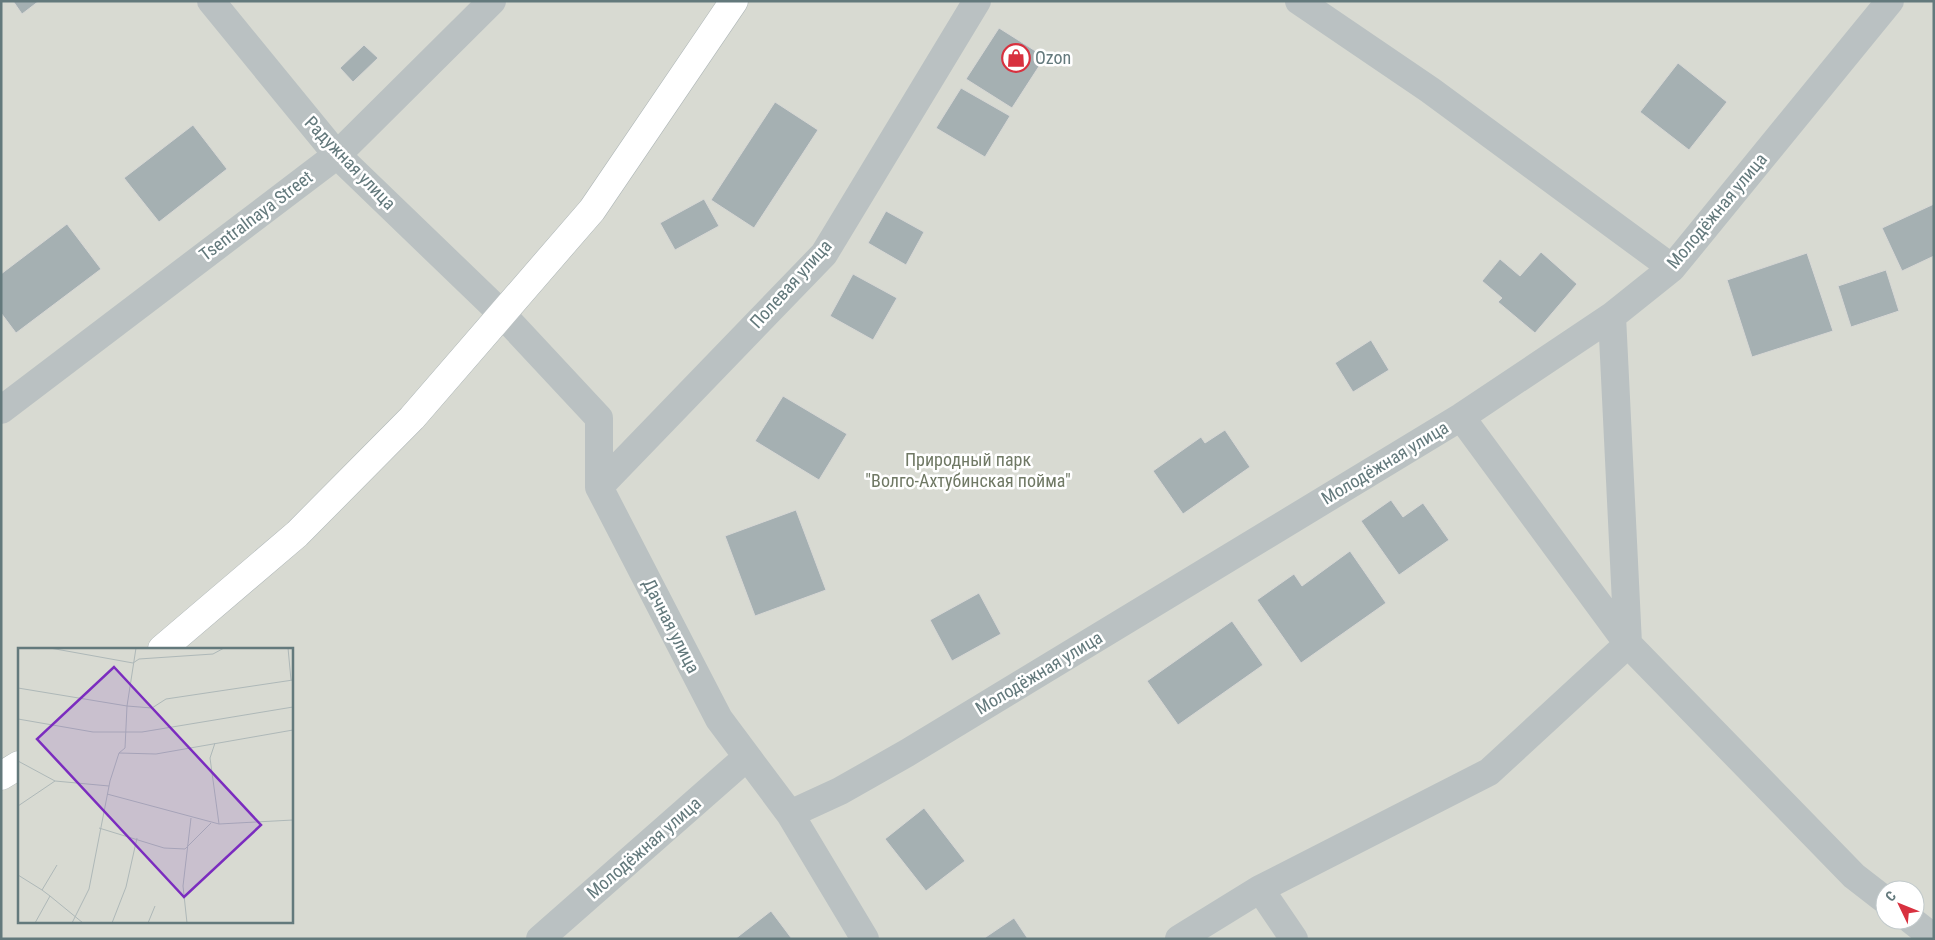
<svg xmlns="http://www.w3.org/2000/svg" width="1935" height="940" viewBox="0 0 1935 940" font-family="'Roboto Condensed',sans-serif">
<rect width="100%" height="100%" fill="#f6f5f3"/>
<path fill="#d8dad2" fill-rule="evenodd" d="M1,1H1934V939H1ZM19,649H291V921H19ZM1885,890H1915V920H1885Z"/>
<path fill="#a5b0b2" stroke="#d7d7d5" d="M13,1H39L22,14Z
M999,28L1045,57L1012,108L966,79Z
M364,45L378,58L353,82L340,68Z
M1678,63L1727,102L1689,150L1640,112Z
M961,88L1010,116L985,157L936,128Z
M775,102L818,130L754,228L711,200Z
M193,125L227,169L159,222L124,178Z
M704,199L719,226L675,250L660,223Z
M1934,204V256L1902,271L1882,228Z
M886,211L924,232L906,265L868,243Z
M67,224L101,269L16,333L1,313V274Z
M1541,252L1577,284L1535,333L1498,302L1502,298L1482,281L1500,259L1520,276Z
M1807,253L1833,331L1752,357L1727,280Z
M1886,270L1899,311L1851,327L1838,286Z
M853,274L897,298L873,340L830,316Z
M1371,340L1389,370L1353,392L1335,363Z
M783,396L847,434L819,480L755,441Z
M1225,430L1250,467L1183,514L1153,471L1201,437L1205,443Z
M1391,500L1403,517L1423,503L1449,540L1399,575L1361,521Z
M796,510L826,590L755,616L725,536Z
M1350,551L1386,603L1301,663L1257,600L1294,574L1302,586Z
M979,593L1001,634L952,661L930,620Z
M1232,621L1263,665L1178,725L1147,681Z
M924,808L965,861L926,891L885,839Z
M771,911L792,939H735Z
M1014,918L1028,939H983Z"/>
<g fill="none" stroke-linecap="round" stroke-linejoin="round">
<defs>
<path id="major" d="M162,649L297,534L412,418L592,210L734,1
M1,776L19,765"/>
</defs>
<use href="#major" stroke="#aeb6b7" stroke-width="29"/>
<path stroke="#bac1c2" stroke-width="28" d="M211,1L337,155L502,314L599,418V487L719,719L790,814L865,939
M1299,1L1430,90L1672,268
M1,410L337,155L492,1
M1461,417L1628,644L1854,876L1885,900
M599,487L824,254L977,1
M790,814L840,791L907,753L1461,417L1612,316L1672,268L1890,1
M1260,889L1294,939
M1911,920L1934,938
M540,939L747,757
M1179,939L1260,889L1489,772L1628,644L1612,316"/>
<use href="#major" stroke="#fff" stroke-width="28"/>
</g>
<defs>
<symbol id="shop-ring" viewBox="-11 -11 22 22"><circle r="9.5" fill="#fff" stroke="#d8313f" stroke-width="1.5"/><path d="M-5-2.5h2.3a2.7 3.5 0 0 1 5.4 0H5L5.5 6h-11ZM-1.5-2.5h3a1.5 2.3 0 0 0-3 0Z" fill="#d8313f"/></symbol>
</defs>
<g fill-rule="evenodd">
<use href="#shop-ring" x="1000" y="42" width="32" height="32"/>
</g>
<g text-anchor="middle" stroke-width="5" stroke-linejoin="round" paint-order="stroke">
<g font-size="18" fill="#63797c" stroke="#fff" text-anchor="start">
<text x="1035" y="64">Ozon</text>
</g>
<g font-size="18" fill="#63797c" stroke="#fff">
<text transform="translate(350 163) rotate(46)" y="6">Радужная улица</text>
<text transform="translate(1717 211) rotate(-50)" y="6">Молодёжная улица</text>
<text transform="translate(256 216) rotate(-37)" y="6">Tsentralnaya Street</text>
<text transform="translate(791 284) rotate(-48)" y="6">Полевая улица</text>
<text transform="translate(1385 463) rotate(-31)" y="6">Молодёжная улица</text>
<text transform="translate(671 626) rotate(63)" y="6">Дачная улица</text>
<text transform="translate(1039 673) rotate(-31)" y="6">Молодёжная улица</text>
<text transform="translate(644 848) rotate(-41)" y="6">Молодёжная улица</text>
</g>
<g font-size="18" fill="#707965" stroke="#fff">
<text x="968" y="466">Природный парк<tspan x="968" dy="21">"Волго-Ахтубинская пойма"</tspan></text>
</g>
</g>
<g transform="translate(18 648)">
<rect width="275" height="275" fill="#f6f5f3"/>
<path d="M0,0H275V275H0Z" fill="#d8dad2"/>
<path fill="none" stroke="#aeb8b8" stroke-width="1" d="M32,0L115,15L121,11L195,6L206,0M270,0L273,32M0,40L109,58L134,60L148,51L275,32M0,71L75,84H124L275,59M197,95L192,110L201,176M101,105L138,106L275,82M0,113L37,133M89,146L201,176L275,172M0,158L37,133L91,138M81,180L146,200L167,201L193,175M0,227L24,242M32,248L65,275M17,275L32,248L24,242L39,217M54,275L71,241L92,133L101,105L107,100L109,58L118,0M94,275L108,239L119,190M130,275L137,258M169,275L165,238L173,170"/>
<path fill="#7b2cbf" fill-opacity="0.15" stroke="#7b2cbf" stroke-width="2.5" d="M96,19L243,177L166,249L19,91Z"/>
<rect width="275" height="275" fill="none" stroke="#63797c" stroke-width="2.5"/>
</g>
<rect width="1935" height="940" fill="none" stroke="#63797c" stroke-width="5"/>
<g transform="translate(1900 905) rotate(313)"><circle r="24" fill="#ffffff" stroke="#c1c9cb"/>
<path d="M0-4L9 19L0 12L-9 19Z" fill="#d8313f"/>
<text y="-8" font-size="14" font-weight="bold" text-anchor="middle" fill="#63797c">С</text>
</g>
</svg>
